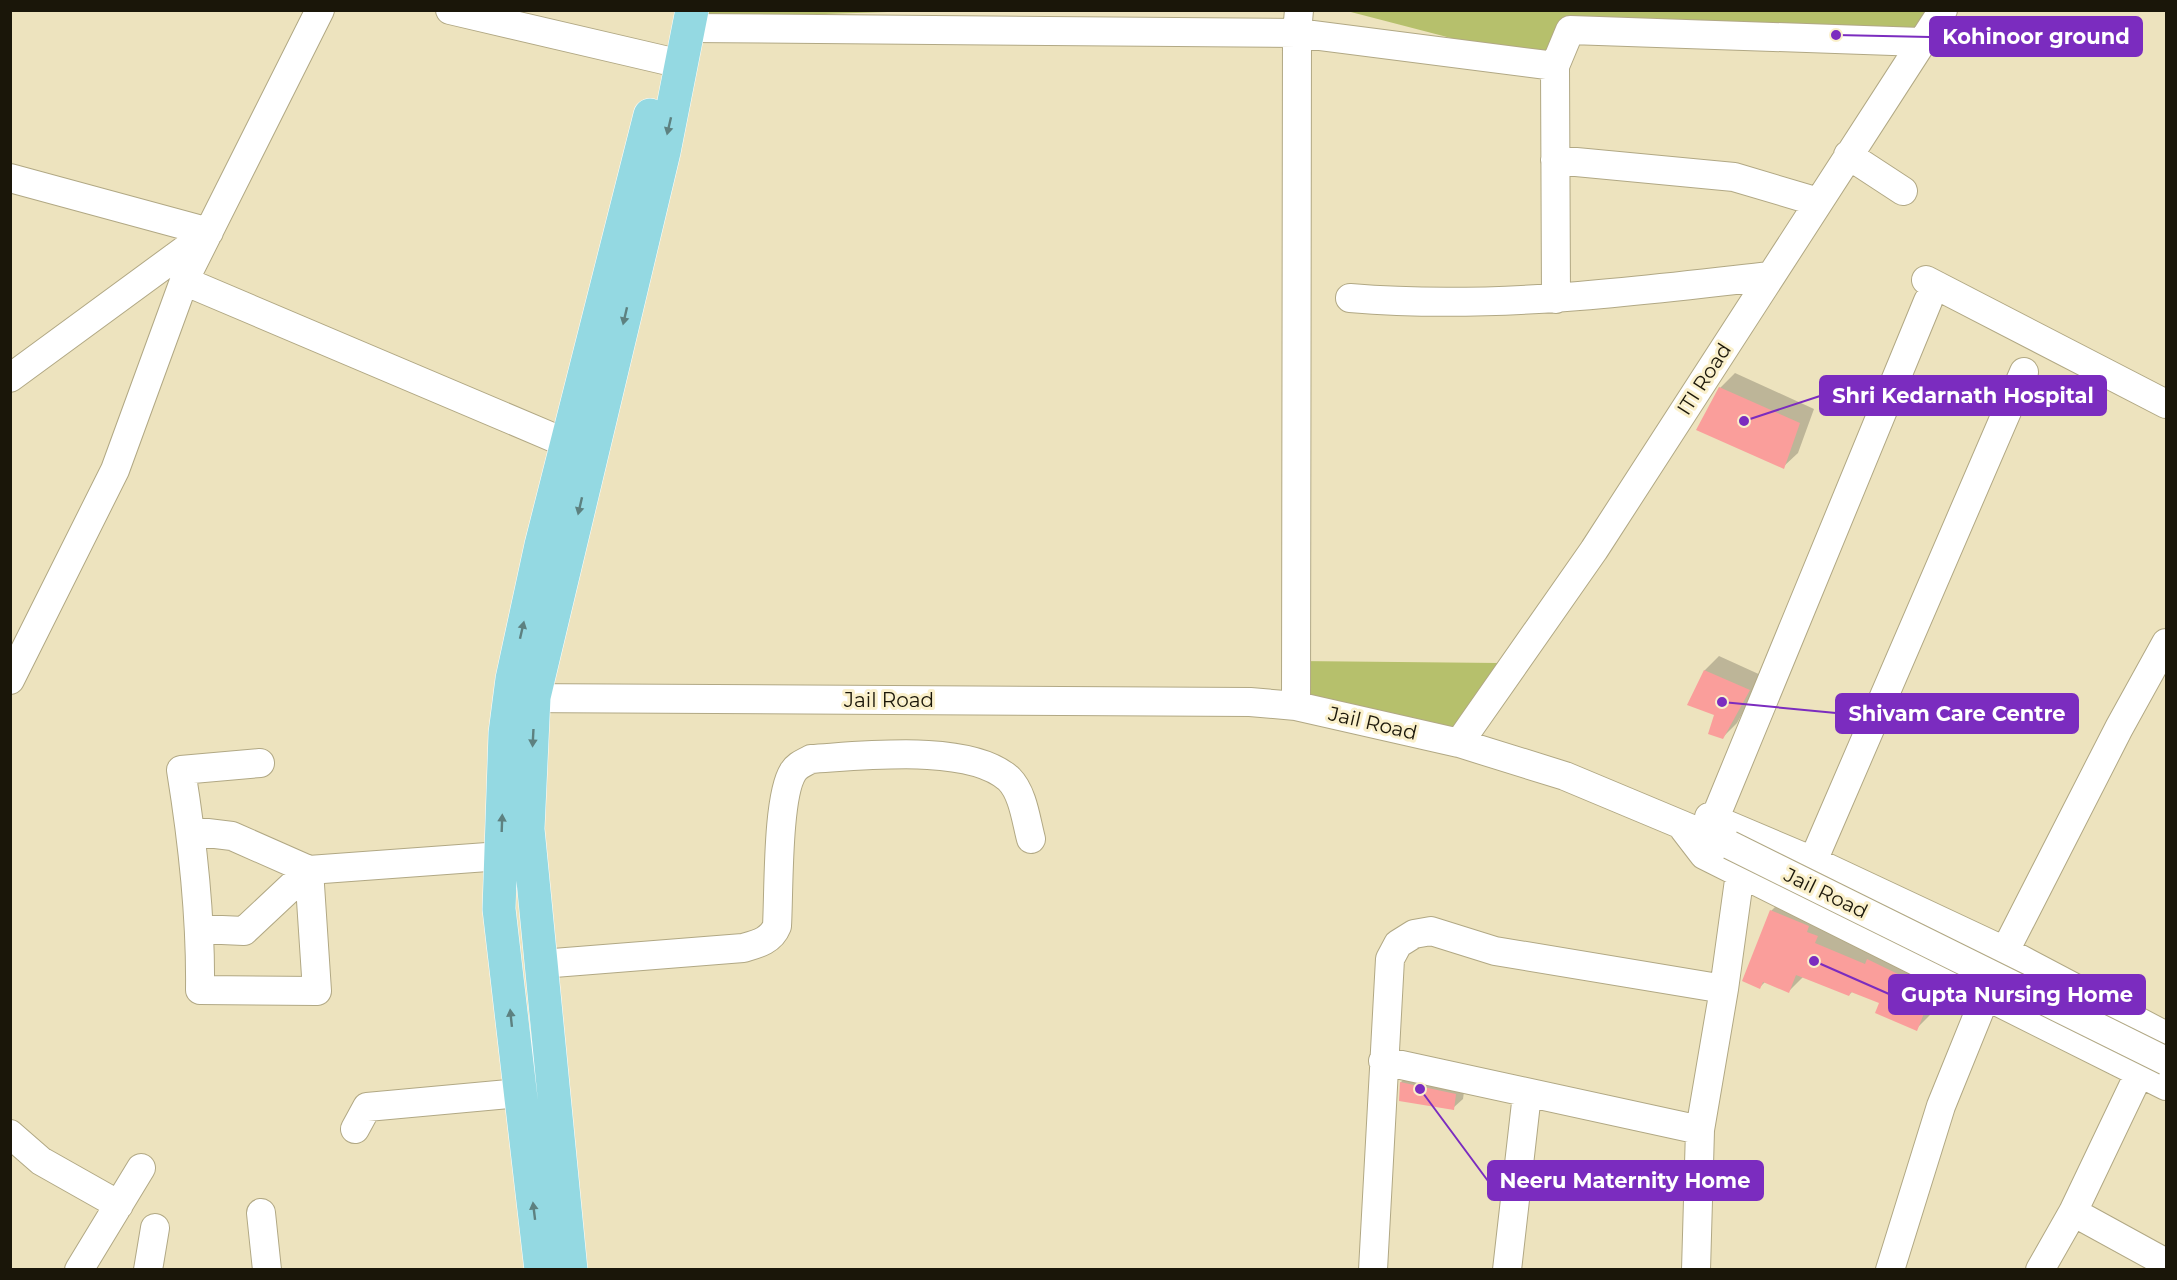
<svg xmlns="http://www.w3.org/2000/svg" width="2177" height="1280" viewBox="0 0 2177 1280" font-family="Montserrat,sans-serif">
<rect width="100%" height="100%" fill="#ede3be"/>
<path fill="#b6c06c" d="M697,10L919,11L695,18Z
M1347,11H1946L1921,42L1569,28L1555,65Z
M1297,661L1499,663L1460,732L1299,697Z"/>
<path fill="#0003" d="M1735,373L1814,409L1798,453L1783,467L1720,388Z
M1719,656L1763,676L1737,723L1723,737L1716,714L1689,705L1705,670Z
M1790,892L1951,972L1935,1010L1916,1029L1881,1003L1853,991L1849,995L1804,976L1789,991L1766,981L1760,987L1771,911Z
M1410,1073L1465,1085L1463,1099L1453,1108L1400,1100L1401,1082Z"/>
<path fill="#fa9e9b" d="M1719,387L1800,423L1784,469L1696,430Z
M1704,670L1750,690L1723,739L1708,734L1714,715L1687,705Z
M1770,910L1809,926L1807,932L1818,936L1815,943L1865,964L1867,959L1933,991L1917,1031L1875,1013L1879,1003L1851,992L1849,996L1796,975L1789,993L1763,982L1760,989L1742,981Z
M1400,1082L1456,1094L1454,1110L1399,1101Z"/>
<g fill="none" stroke-linecap="round" stroke-linejoin="round">
<defs>
<path id="minor" d="M450,10L664,60
M689,28L1297,33L1299,10
M1555,66L1556,299
M1848,155L1903,191
M1555,160L1734,177L1818,202
M10,178L209,232
M1926,280L2166,404
M184,281L566,443
M1350,298C1493,310 1628,292 1770,276
M10,378L205,235
M10,680L115,470L184,281L320,10
M512,698L1250,702L1296,706L1459,743L1565,776L1730,845
M1296,706L1297,33L1555,66L1570,30L1921,42
M1459,743L1594,550L1943,10
M1709,817L1813,861L2005,951L2166,1036
M1715,818L1928,301
M1684,829L1704,855L2166,1086
M191,831L232,836L309,870L317,991L200,990C201,916 193,844 181,770L260,763
M1813,861L2024,372
M200,929L244,931L309,870L501,856
M2005,951L2119,728L2166,643
M541,964L743,948C757,944 771,941 777,926C779,892 777,797 793,772C797,765 804,763 811,759C862,756 970,743 1009,779C1023,793 1026,820 1031,839
M1383,1061L1700,1130
M355,1129L367,1107L520,1093
M10,1134L41,1161L119,1205
M2073,1212L2166,1263
M261,1213L267,1270
M79,1270L141,1168
M148,1270L155,1228
M1373,1270L1390,959L1398,944L1414,934L1431,931L1495,951L1724,989
M1507,1270L1527,1094
M1696,1270L1700,1130L1724,989L1740,873
M1890,1270L1941,1106L1986,995
M2040,1270L2073,1212L2147,1057"/>
<path id="major" d="M541,1270L499,909L505,733L512,679L541,545L650,115
M571,1270L528,829L534,697L664,152L692,10"/>
</defs>
<use href="#minor" stroke="#b1a884" stroke-width="30"/>
<use href="#major" stroke="#fff" stroke-width="34"/>
<use href="#minor" stroke="#fff" stroke-width="28"/>
<use href="#major" stroke="#94d9e2" stroke-width="33"/>
<defs>
<path id="minor-bridge" d="M1730,845L2166,1061"/>
</defs>
<use href="#minor-bridge" stroke="#b1a884" stroke-width="30" stroke-linecap="butt"/>
<use href="#minor-bridge" stroke="#fff" stroke-width="28"/>
</g>
<defs><path id="oneway-solid" d="M-6-.8H1V-3.2L6.5 0L1 3.2V.8H-6Z" transform="scale(1.5)"/></defs>
<g fill="#5d8180">
<use href="#oneway-solid" transform="translate(669 126) rotate(103)"/>
<use href="#oneway-solid" transform="translate(625 316) rotate(103)"/>
<use href="#oneway-solid" transform="translate(580 506) rotate(103)"/>
<use href="#oneway-solid" transform="translate(522 630) rotate(-77)"/>
<use href="#oneway-solid" transform="translate(533 738) rotate(93)"/>
<use href="#oneway-solid" transform="translate(502 823) rotate(-88)"/>
<use href="#oneway-solid" transform="translate(511 1018) rotate(-96)"/>
<use href="#oneway-solid" transform="translate(534 1211) rotate(-97)"/>
</g>
<g text-anchor="middle" stroke-width="6" stroke-linejoin="round" paint-order="stroke">
<g font-size="20" fill="#1a1609" stroke="#faf0cb">
<text transform="translate(1704 379) rotate(-57)" y="7">ITI Road</text>
<text x="889" y="707">Jail Road</text>
<text transform="translate(1373 723) rotate(13)" y="7">Jail Road</text>
<text transform="translate(1826 893) rotate(26)" y="7">Jail Road</text>
</g>
</g>
<path fill="none" stroke="#7b2cbf" stroke-width="2" d="M1836 35L1930 37M1744 421L1820 396M1722 702L1836 713M1814 961L1889 994M1420 1089L1488 1181"/>
<g fill="#7b2cbf" stroke="#faf0cb" stroke-width="2">
<circle cx="1836" cy="35" r="6"/>
<circle cx="1744" cy="421" r="6"/>
<circle cx="1722" cy="702" r="6"/>
<circle cx="1814" cy="961" r="6"/>
<circle cx="1420" cy="1089" r="6"/>
</g>
<g fill="#7b2cbf" stroke="#7b2cbf" stroke-width="2">
<rect x="1930" y="17" width="212" height="39" rx="6"/>
<rect x="1820" y="376" width="286" height="39" rx="6"/>
<rect x="1836" y="694" width="242" height="39" rx="6"/>
<rect x="1889" y="975" width="256" height="39" rx="6"/>
<rect x="1488" y="1161" width="275" height="39" rx="6"/>
</g>
<g font-size="21" text-anchor="middle" font-weight="bold" fill="#fff">
<text x="2036" y="44">Kohinoor ground</text>
<text x="1963" y="403">Shri Kedarnath Hospital</text>
<text x="1957" y="721">Shivam Care Centre</text>
<text x="2017" y="1002">Gupta Nursing Home</text>
<text x="1625" y="1188">Neeru Maternity Home</text>
</g>
<rect width="2177" height="1280" fill="none" stroke="#1a1609" stroke-width="24"/>
</svg>
